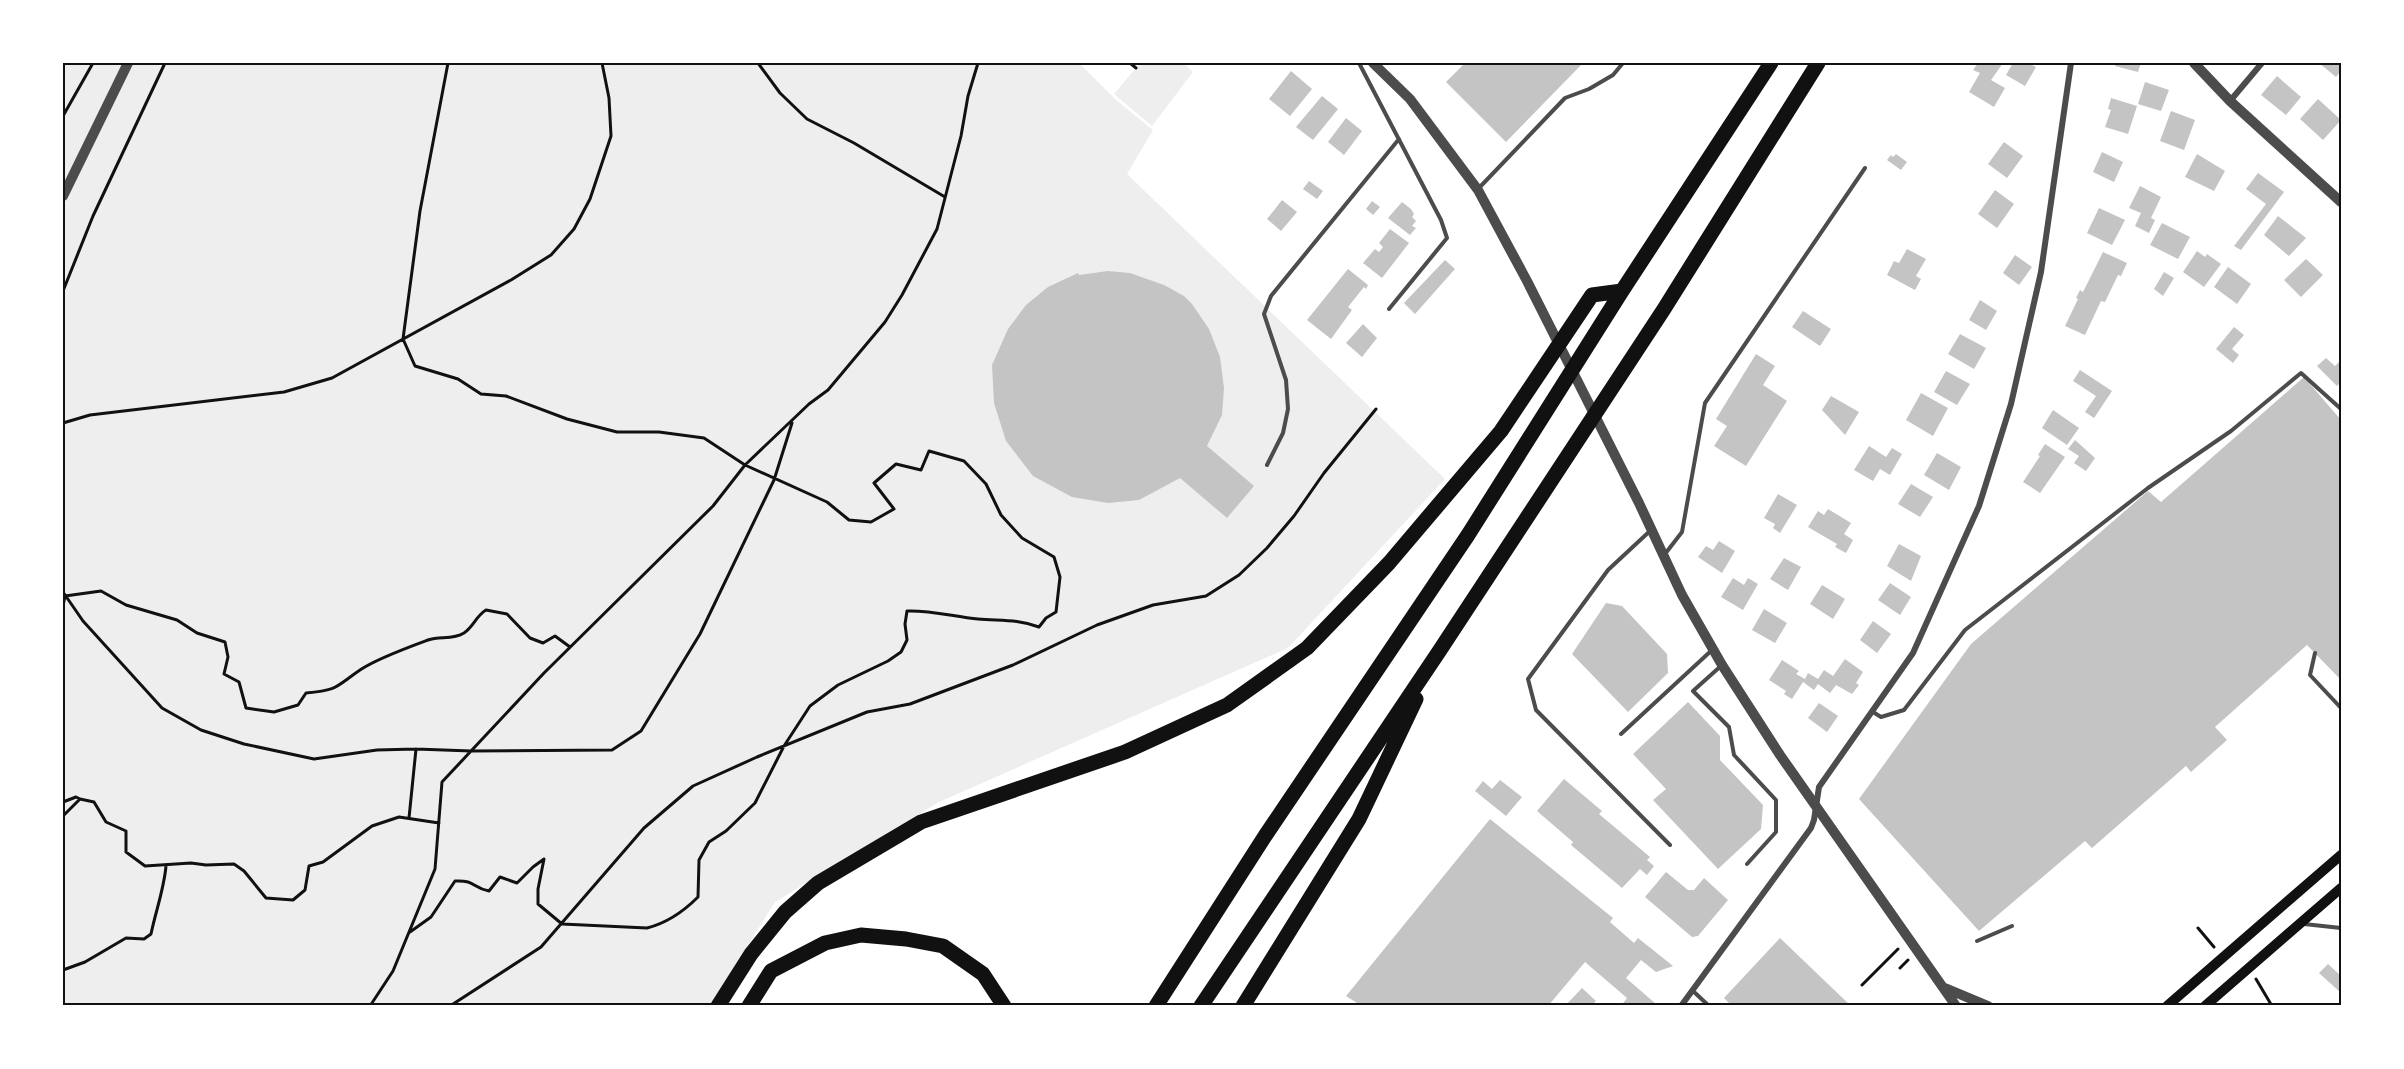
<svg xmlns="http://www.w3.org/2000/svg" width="2404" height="1069" viewBox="0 0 2404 1069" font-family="Merriweather,serif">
<rect width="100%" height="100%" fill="#fff"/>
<path fill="#eee" d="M63,63H1079L1115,99L1153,130L1127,174L1445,479L1288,648L939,802L775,902L710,1006H63Z
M1140,63H1184L1193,72L1152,126L1114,94Z"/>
<path fill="#c4c4c4" d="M1465,63H1583L1506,142L1446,82Z
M1978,63H2003L1991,80L2005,88L1994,107L1969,92L1980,73L1973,70Z
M2013,63H2028L2036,67L2025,86L2006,75Z
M2116,63H2141L2138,72L2115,66Z
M2319,63H2341V71L2336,77Z
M1291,71L1312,89L1290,116L1269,99Z
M2277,76L2301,97L2286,115L2261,95Z
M2145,82L2169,90L2161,111L2138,104Z
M1322,96L1338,109L1313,140L1296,127Z
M2111,98L2137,106L2128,134L2105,127L2111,110L2108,109Z
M2318,99L2341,120L2323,140L2300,119Z
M2171,111L2195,120L2184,150L2160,141Z
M1346,118L1362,131L1344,155L1328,142Z
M2004,142L2023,156L2007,178L1988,164Z
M2102,152L2123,162L2114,182L2093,172Z
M1896,154L1907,162L1901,170L1887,160L1891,155L1893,157Z
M2197,154L2225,171L2214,191L2185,177Z
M2258,173L2284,192L2241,250L2234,246L2266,204L2246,189Z
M1309,181L1323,191L1317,199L1303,189Z
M2140,186L2161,197L2151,218L2155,220L2149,233L2135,226L2141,213L2129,208Z
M1995,190L2014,204L1997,228L1978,214Z
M1282,200L1297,212L1281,231L1267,219Z
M1372,201L1380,207L1373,215L1366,209Z
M1402,202L1411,209L1414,214L1412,217L1416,221L1412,226L1416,228L1410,235L1388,218Z
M2099,208L2125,220L2112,245L2087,233Z
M2278,216L2306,238L2289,256L2264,235Z
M2162,223L2190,237L2178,259L2150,245Z
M1390,229L1409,243L1382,278L1363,263L1375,249L1379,252L1383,247L1379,243Z
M1907,249L1926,259L1916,276L1921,279L1915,290L1887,275L1894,261L1899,263Z
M2197,251L2205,257L2207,254L2221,264L2204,287L2183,272Z
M2103,252L2127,263L2121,276L2118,275L2105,302L2101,301L2085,335L2065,326L2078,299L2076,298L2080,290L2083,292Z
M2015,255L2032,267L2019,285L2003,273Z
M2306,259L2323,275L2301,297L2284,280Z
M1445,260L1455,269L1415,314L1404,303Z
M2228,267L2251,284L2237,304L2214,287Z
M1348,269L1368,285L1366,289L1364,287L1348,307L1352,310L1331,339L1307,320Z
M1108,271L1130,273L1164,285L1184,296L1192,304L1209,329L1220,357L1224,388L1222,415L1207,446L1254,486L1227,518L1180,478L1139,500L1108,503L1072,497L1033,476L1006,441L994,403L992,365L1008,329L1026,305L1048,287L1078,273L1079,275Z
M2164,272L2174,278L2163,296L2154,289Z
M1980,300L1997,311L1986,330L1969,320Z
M1803,311L1831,329L1820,346L1792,327Z
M1363,324L1377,338L1362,357L1346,343Z
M2234,327L2244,335L2232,349L2239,355L2233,363L2216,349Z
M1960,334L1986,348L1974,369L1948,354Z
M1756,354L1775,366L1763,385L1787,401L1746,466L1714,446L1727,426L1716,419Z
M2326,358L2335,366L2341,360V382L2337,386L2317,366Z
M2080,370L2112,391L2094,418L2085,412L2096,396L2073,381Z
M1946,371L1970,384L1957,405L1934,392Z
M2304,377L2341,420V680L2307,645L2215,727L2227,740L2191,772L2186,766L2092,848L2085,841L1979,931L1859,799L1971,644L2148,491L2161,502Z
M1921,393L1948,408L1933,436L1906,420Z
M1831,396L1859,412L1845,435L1822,410Z
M2053,410L2079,428L2067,445L2042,428Z
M2075,440L2095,458L2086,471L2074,463L2079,456L2068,449Z
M2045,444L2065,457L2040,493L2023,482L2040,456L2038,455Z
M1869,446L1886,457L1892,448L1902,454L1890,475L1880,469L1873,481L1854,470Z
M1937,453L1961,467L1949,490L1924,475Z
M1911,484L1933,497L1920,517L1898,504Z
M1778,494L1797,505L1780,533L1773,528L1775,524L1764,518Z
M1828,509L1851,523L1844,534L1853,540L1846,553L1835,547L1837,544L1808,527L1818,511L1824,515Z
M1719,541L1735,551L1722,573L1698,557L1706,546L1713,550Z
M1899,544L1921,556L1911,581L1887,566Z
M1784,558L1801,567L1788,590L1770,579Z
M1733,578L1744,585L1748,578L1758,584L1743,610L1721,597Z
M1890,583L1911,597L1900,615L1878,600Z
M1822,585L1845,599L1833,619L1810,604Z
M1606,603L1622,606L1667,654L1668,673L1628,712L1572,654Z
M1764,609L1787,623L1775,643L1752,630Z
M1873,621L1891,634L1877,653L1860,640Z
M1845,659L1863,672L1856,683L1859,685L1852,694L1836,685L1830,693L1818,684L1814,690L1803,682L1792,699L1784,694L1786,691L1769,680L1782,660L1799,671L1796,674L1805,679L1808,673L1818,679L1824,670L1833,676Z
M1688,702L1720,736V760L1763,805L1761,829L1718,869L1653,800L1666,789L1633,754Z
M1819,703L1838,716L1827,732L1808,718Z
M1564,779L1602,811L1599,814L1650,857L1647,860L1654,866L1647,875L1640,869L1622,888L1571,845L1573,842L1537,811Z
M1500,780L1522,797L1506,816L1475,791L1483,781L1492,789Z
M1490,819L1613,918L1610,922L1634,943L1638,938L1673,966L1656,972L1641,960L1626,978L1656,1004L1655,1006H1621L1627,998L1585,962L1548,1006H1362L1346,996Z
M1666,872L1688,890H1694L1704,878L1728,900L1698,936L1692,937L1645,897Z
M1780,938L1851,1006H1732L1724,998Z
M2328,964L2341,976V993L2319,973Z
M1582,988L1596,1001L1591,1006H1565Z"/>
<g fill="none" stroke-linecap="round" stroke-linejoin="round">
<path stroke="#111" stroke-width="3" d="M758,63L780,93L807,119L854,143L945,197
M1130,63L1136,68
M63,64V63
M63,116L93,63
M63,291L93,216L165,63
M403,339L415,366L458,379L481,394L506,396L567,419L617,432H659L704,438L745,465L827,502L849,520L871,522L894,509L874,483L896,464L921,470L929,451L964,461L986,484L1001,515L1022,538L1054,557L1060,577L1056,612L1046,618L1039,627C1017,619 1001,621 978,619C955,617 931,610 907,611L905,624L907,640L901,652L888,661L838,685L810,706L784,746L755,803L726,831L709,842L699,860L698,897C683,912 667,923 647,928L562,924L538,904V889L544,859L533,867L517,883L500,877L489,891C472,888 476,880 455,881L431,917L410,932
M403,339L420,211L448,63
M63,423L90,415L284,392L332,378L511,280L551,255L574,229L590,199L611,136L609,98L602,63
M63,592L83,621L162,708L201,730L244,744L314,759L377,750L416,749L471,751L612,750L641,731L700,634L774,480L792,423
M65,596L101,591L126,605L177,620L197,633L225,642L228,657L224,674L239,682L246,708L274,712L298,705L306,693C339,690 335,687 360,670C376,659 409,647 428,640C440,636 453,640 464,633C474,626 476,616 486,610L507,614L530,638L543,643L555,636L570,647
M63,606L65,596
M63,802L76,797L80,799
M63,816L80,799L94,802L106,822L126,831V852L145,866L191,863L206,865L234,864L244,871L266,898L293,900L305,890L309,866L323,862L372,826L399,817L439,823
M409,818L416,749
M2198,928L2214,947
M1900,968L1908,960
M63,970L85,962L126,938L144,939L151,934C156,910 164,889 166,866
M2256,979L2272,1006
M1862,985L1898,949
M370,1006L393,971L435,869L442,782L544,673L713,506L745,465L809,404L828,390L885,322L902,295L937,229L961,136L968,96L978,63
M450,1006L541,947L644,828L693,786L757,757L867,712L910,704L1013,665L1097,625L1153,605L1206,596L1239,575L1267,548L1294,516L1324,473L1376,409"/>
<path stroke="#4c4c4c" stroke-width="4" d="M1359,63L1441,220L1447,238L1389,309
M1478,189L1565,98L1589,89L1613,75L1623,63
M1267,465L1283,433L1288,409L1286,380L1264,314L1271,296L1399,139
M1651,530L1608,570L1528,679L1536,710L1670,845
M1665,554L1682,532L1705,403L1865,168
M2315,653L2310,675L2341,708
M1722,665L1693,691L1729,727L1734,755L1776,800V832L1747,864
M1873,712L1881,717L1904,710L1965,630L2148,488L2231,431L2301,373L2341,409
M1621,734L1712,650
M2304,924L2341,928
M1977,941L2012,926
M1693,991L1709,1006"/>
<path stroke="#4c4c4c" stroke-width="6" d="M2230,101L2262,63
M1681,1006L1811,828L1814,820L1819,787L1913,653L1979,506L2011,404L2041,272L2071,63"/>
<path stroke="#4c4c4c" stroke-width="10" d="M1373,63L1410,99L1478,190L1527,281L1639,503L1682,595L1722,665L1780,755L1956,1006
M2194,63L2230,101L2341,202
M63,196L128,63
M1945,988L1988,1006"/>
<path stroke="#111" stroke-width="10" d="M2167,1006L2341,855
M2205,1006L2341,888"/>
<path stroke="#111" stroke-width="15" d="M718,1006L751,954L785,912L818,883L921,822L1125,752L1227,705L1307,648L1389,563L1501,431L1592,295L1622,291
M749,1006L771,971L825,943L861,935L906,939L943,946L983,974L1004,1006
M1156,1006L1265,836L1468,535L1622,291L1771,63
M1201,1006L1440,650L1664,309L1818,63
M1243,1006L1359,819L1416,699"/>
</g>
<rect width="2404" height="1069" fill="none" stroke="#ffffff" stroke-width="129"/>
<rect x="64" y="64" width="2276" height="940" fill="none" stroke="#111" stroke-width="2"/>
</svg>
